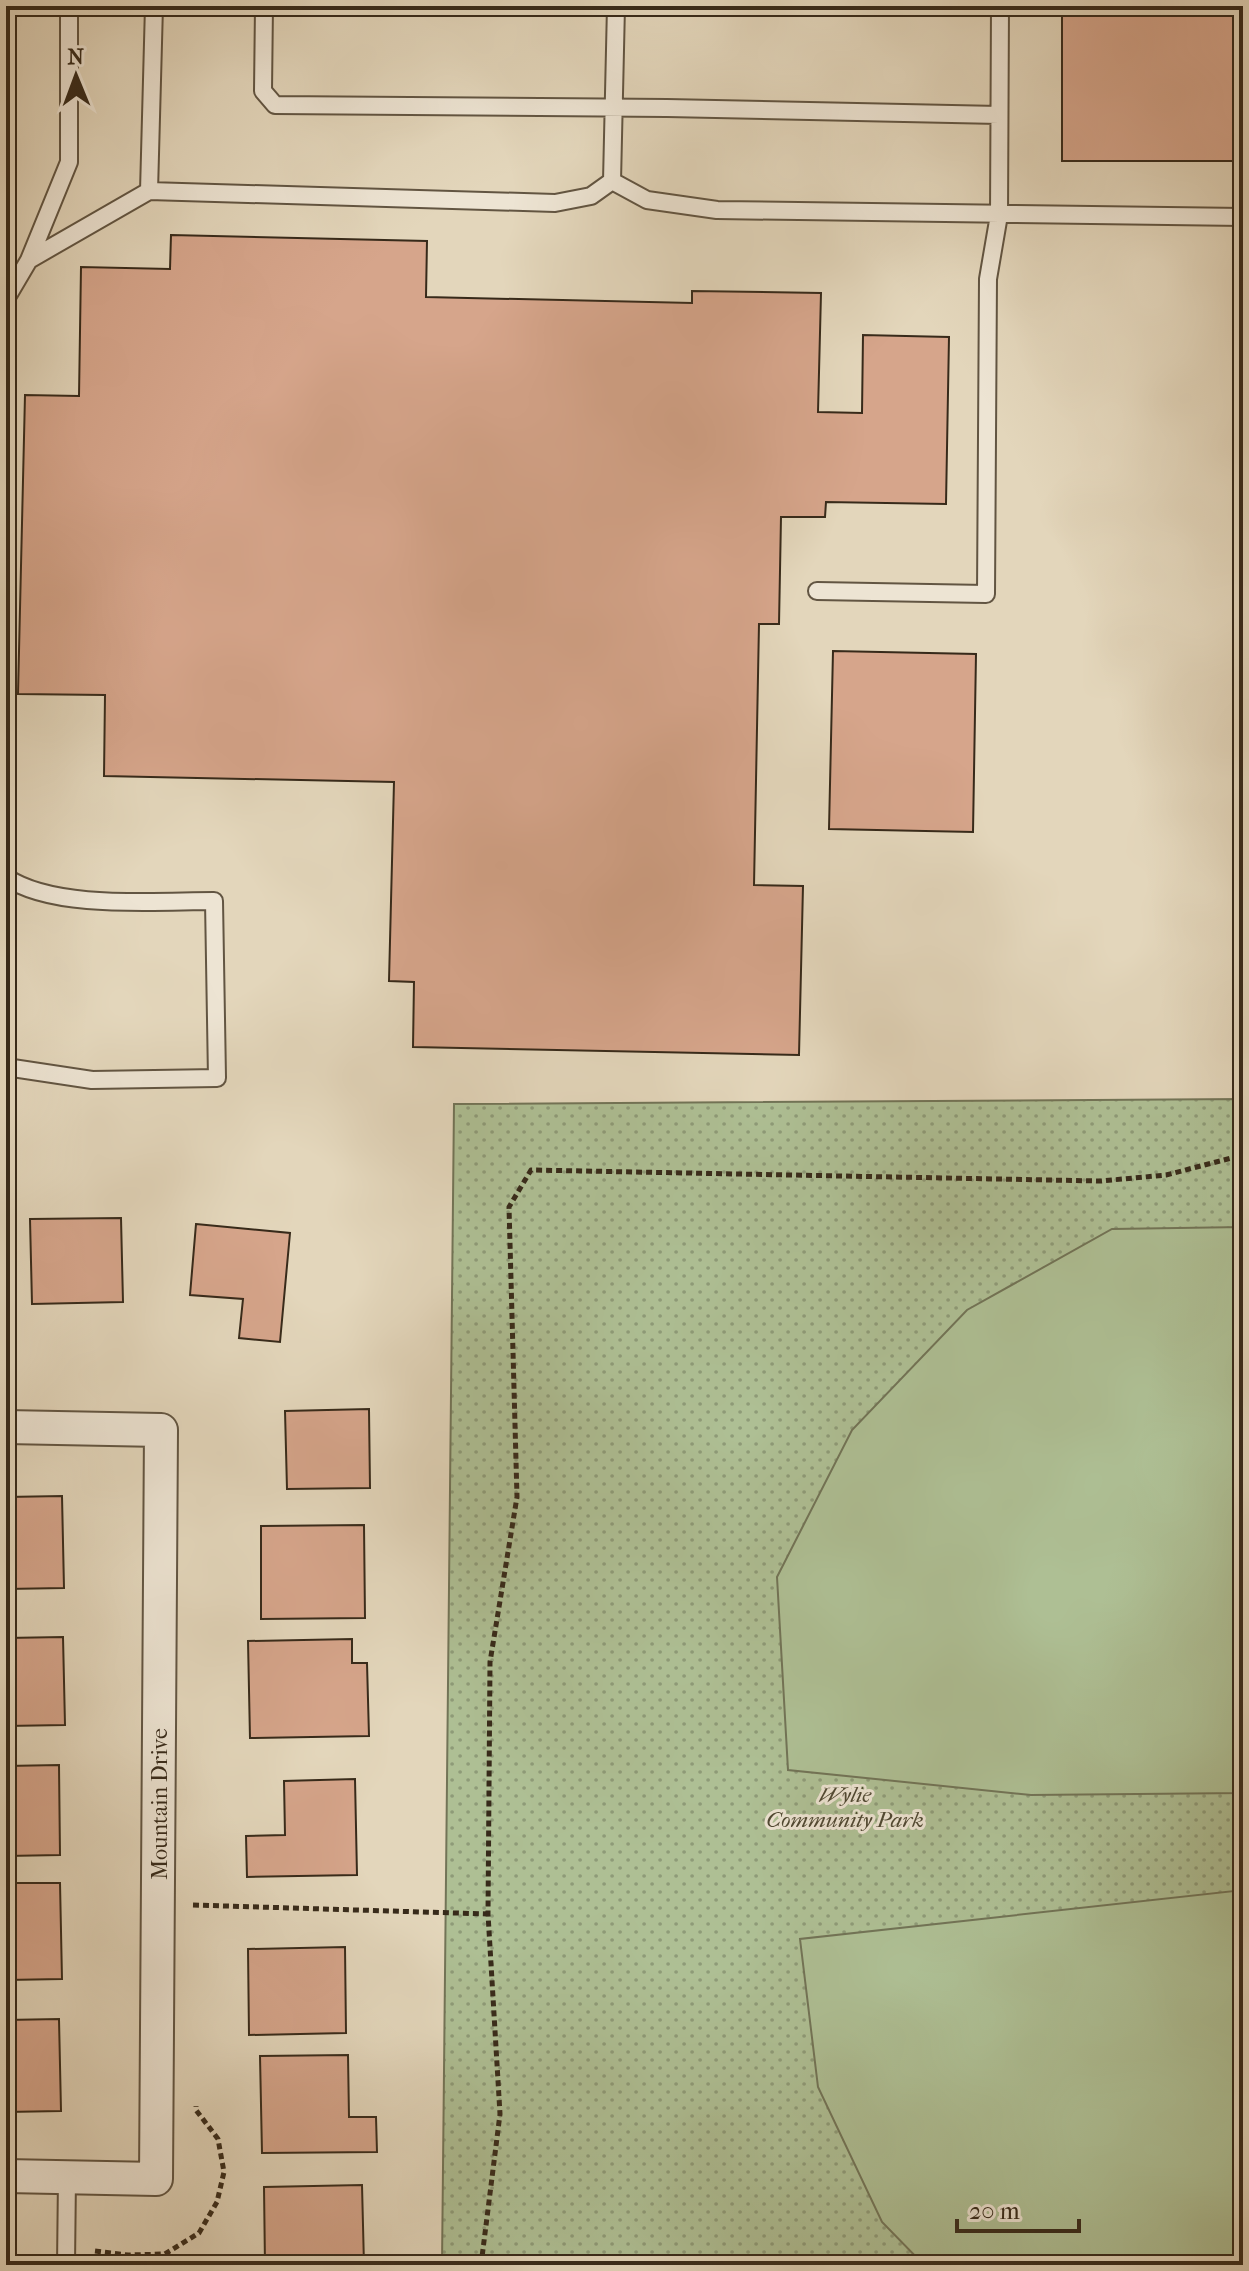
<svg xmlns="http://www.w3.org/2000/svg" width="1249" height="2271" viewBox="0 0 1249 2271" font-family="'IM FELL French Canon',serif">
<defs>
<pattern id="park-dots" width="8" height="8" patternUnits="userSpaceOnUse" patternTransform="scale(2)"><rect width="8" height="8" fill="#aebf94"/><path d="M2 2h.1M6 6h.1" fill="none" stroke="#8e9b78" stroke-width="1.8" stroke-linecap="round"/></pattern>
</defs>
<rect width="100%" height="100%" fill="#e3d6bb"/>
<filter id="stains"><feTurbulence type="fractalNoise" baseFrequency=".0025" numOctaves="4"/><feColorMatrix values="0 0 0 0 .2 0 0 0 0 .09 0 0 0 0 .02 0 0 0 .5 -.17"/></filter>
<radialGradient id="worn" r=".72"><stop offset=".6" stop-color="#630" stop-opacity="0"/><stop offset="1" stop-color="#630" stop-opacity=".3"/></radialGradient>
<path fill="url(#park-dots)" stroke="#727457" stroke-width="2" d="M1243,1099V2265H442L454,1104Z"/>
<path fill="#aebf94" stroke="#727457" stroke-width="2" d="M1243,1227V1793L1031,1795L788,1770L777,1577L852,1430L967,1310L1112,1229Z
M1243,1890V2265H924L882,2222L818,2087L800,1939Z"/>
<path fill="#d6a58b" stroke="#372a1a" stroke-width="2" d="M1062,6H1243V161H1062Z
M171,235L427,241L426,297L692,303V291L821,293L818,412L862,413L863,335L949,337L946,504L826,502L825,517H781L779,624H759L754,885L803,886L799,1055L413,1047L414,982L389,981L394,782L104,776L105,695L18,694L25,395L79,396L81,267L170,269Z
M833,651L976,654L973,832L829,829Z
M121,1218L123,1302L32,1304L30,1219Z
M196,1224L290,1233L280,1342L239,1338L243,1299L190,1295Z
M369,1409L370,1488L287,1489L285,1411Z
M62,1496L64,1588L6,1589V1497Z
M364,1525L365,1618L261,1619V1526Z
M63,1637L65,1725L6,1726V1638Z
M352,1639V1663H367L369,1736L250,1738L248,1641Z
M59,1765L60,1855L6,1856V1766Z
M355,1779L357,1875L247,1877L246,1836L285,1835L284,1781Z
M6,1883H60L62,1979L6,1980Z
M345,1947L346,2033L249,2035L248,1949Z
M59,2019L61,2111L6,2112V2020Z
M348,2055L349,2117H376L377,2152L262,2153L260,2056Z
M362,2185L364,2265H265L264,2187Z"/>
<g fill="none" stroke-linecap="round" stroke-linejoin="round">
<defs>
<path id="lane" d="M264,6L263,91L275,105L667,108L999,115
M612,181L647,200L717,210L1243,217
M149,191L154,6
M29,260L69,162V6
M6,299L29,260L149,191L555,203L591,196L612,181L616,6
M817,591L986,594L988,279L999,215L1000,6
M6,877C53,910 157,901 214,901L217,1078L92,1080L6,1067
M66,2265L67,2177"/>
<path id="street" d="M6,1427L161,1430L156,2179L6,2176"/>
</defs>
<use href="#lane" stroke="#625542" stroke-width="20"/>
<use href="#street" stroke="#625542" stroke-width="36"/>
<path stroke="#372a1a" stroke-width="5" stroke-dasharray="6 4" stroke-linecap="butt" d="M193,1905L488,1914
M95,2251L128,2255L165,2254L199,2233L217,2202L224,2172L218,2139L196,2110V2106
M481,2265L500,2114L488,1914L490,1662L517,1497L509,1207L531,1170L1101,1181L1166,1175L1243,1155"/>
<use href="#lane" stroke="#ede4d3" stroke-width="16"/>
<use href="#street" stroke="#ede4d3" stroke-width="32"/>
</g>
<g text-anchor="middle" stroke-width="6" stroke-linejoin="round" paint-order="stroke">
<g font-size="22" font-style="italic" fill="#4f4832" stroke="#ede4d3">
<text x="845" y="1802">Wylie<tspan x="845" dy="25">Community Park</tspan></text>
</g>
<g font-size="22" fill="#372a1a" stroke="#ede4d3">
<text transform="translate(159 1804) rotate(-90)" y="8">Mountain Drive</text>
</g>
</g>
<rect width="1249" height="2271" fill="none" stroke="#e3d6bb" stroke-width="32"/>
<rect x="8" y="8" width="1233" height="2255" fill="none" stroke="#372a1a" stroke-width="4"/>
<rect x="16" y="16" width="1217" height="2239" fill="none" stroke="#372a1a" stroke-width="2"/>
<g transform="translate(76 76) rotate(359)" stroke="#ede4d3" stroke-width="6" paint-order="stroke">
<path d="M0-6L14 30L0 20L-14 30Z" fill="#372a1a"/>
<text y="-12" font-size="22" font-weight="bold" text-anchor="middle" fill="#372a1a">N</text>
</g>
<path d="M957 2219v12h122v-12" fill="none" stroke="#372a1a" stroke-width="4"/>
<text x="969" y="2219" font-size="24" fill="#372a1a" stroke="#ede4d3" stroke-width="6" paint-order="stroke">20 m</text>
<rect width="100%" height="100%" filter="url(#stains)"/>
<rect width="100%" height="100%" fill="url(#worn)"/>
</svg>
